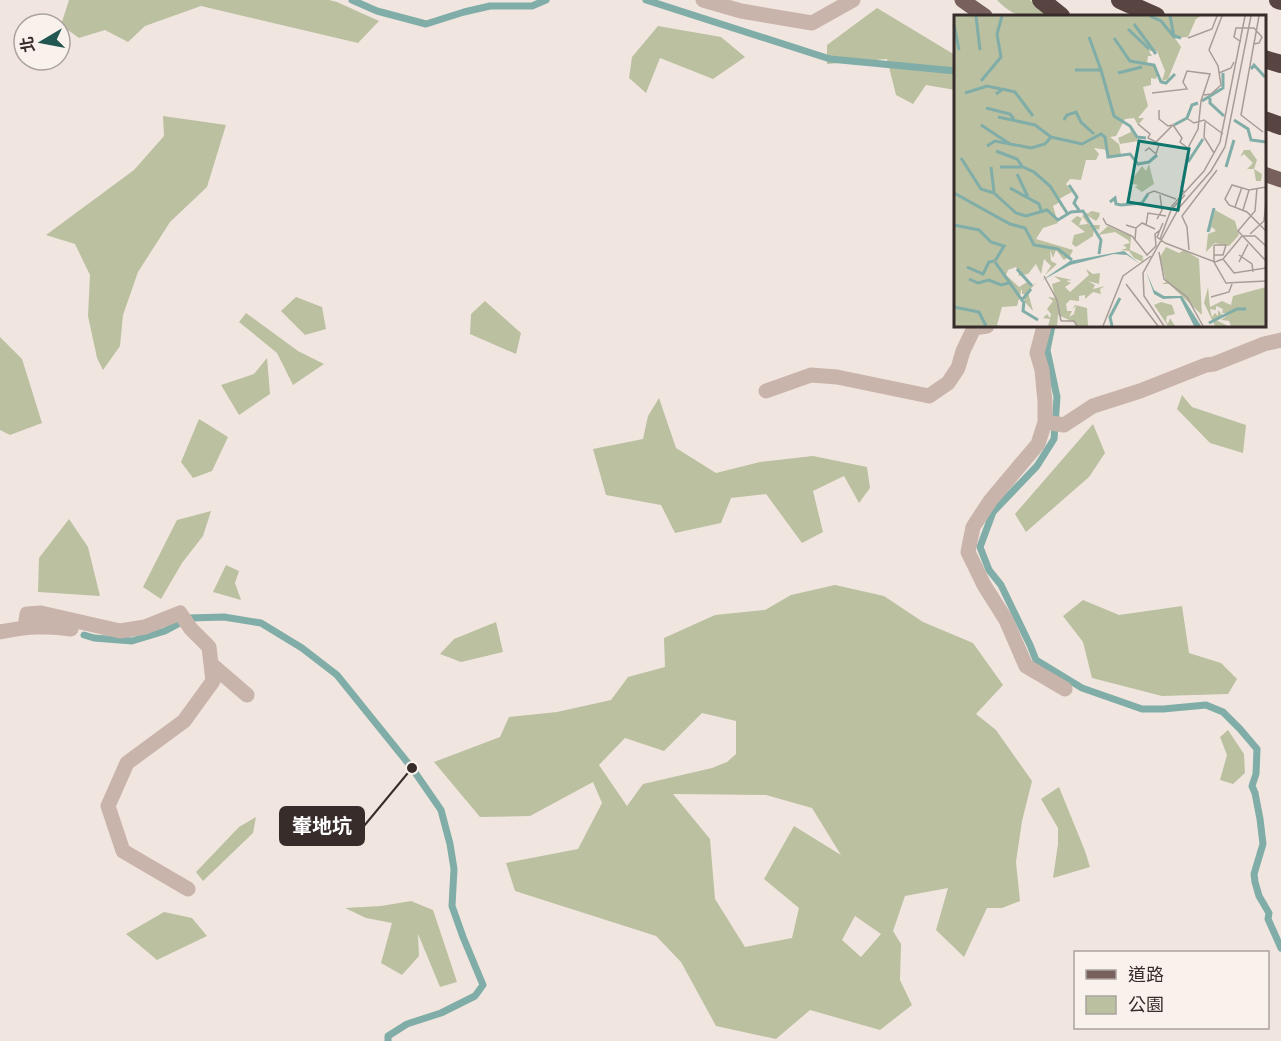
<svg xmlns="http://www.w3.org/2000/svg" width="1281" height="1041" viewBox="0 0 1281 1041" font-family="'Golos Text','Noto Sans TC',sans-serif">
<rect width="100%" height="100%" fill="#f1e6df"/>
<path fill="#bac0a0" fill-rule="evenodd" d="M69,0H329L337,2L379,21L358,43L201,6L145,26L128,42L105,30L79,38L61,25Z
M997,0H1030L1051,16C1026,16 1016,20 997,0Z
M877,8L955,55V90L926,85L913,104L896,95L887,59L827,64V45Z
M658,26L721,37L745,57L713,79L660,58L646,93L629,78L632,57Z
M163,116L226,125L207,187L170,222L138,272L123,315L120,346L103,370L97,358L88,316L90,275L75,244L46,235L134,170L164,136Z
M296,297L322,307L326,329L305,335L281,311Z
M485,301L521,333L516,354L470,334L471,314Z
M246,313L298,351L324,364L293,385L277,353L239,322Z
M0,337L22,359L42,423L10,435L0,430Z
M267,358L270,394L239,415L221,385L254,374Z
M1182,395L1192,407L1246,425L1243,453L1210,443L1177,409Z
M659,398L676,448L716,473L760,462L813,456L867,467L870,488L859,503L844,476L813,491L823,532L802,543L766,494L731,498L721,523L675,533L661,505L606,495L593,449L643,439L648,416Z
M199,419L228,437L212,471L193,478L181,462Z
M1093,424L1105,453L1089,477L1026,532L1015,514Z
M211,511L203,536L182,563L161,599L143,587L177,520Z
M69,519L88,547L100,596L38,592L39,558Z
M226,565L239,571L235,583L241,600L213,592Z
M835,585L884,596L923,622L973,643L1003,685L976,714L996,730L1032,781L1022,821L1016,862L1020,901L1002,908H987L964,957L936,930L948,888L905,896L893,931L901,944L900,980L912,1005L880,1030L810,1010L776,1039L716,1026L681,962L656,936L515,891L506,863L578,849L602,803L593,782L530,816L480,817L434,762L500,737L509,717L557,712L611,700L628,677L665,667L664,638L715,615L765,610L791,595ZM702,713L736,721V754L727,762L712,768L643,784L627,806L599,765L625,738L664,751ZM673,794L766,795L812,808L841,855L794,826L764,879L799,908L792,938L745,947L715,899L710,839ZM855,916L881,934L861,957L842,940Z
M1083,600L1119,615L1182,606L1189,653L1221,663L1237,679L1228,694L1162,696L1092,678L1083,642L1063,616Z
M496,622L503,652L461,662L440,654L454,639Z
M1228,730L1244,754L1245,773L1233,784L1220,780L1227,755L1220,737Z
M1059,787L1085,851L1090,867L1053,878L1058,844V828L1041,799Z
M256,817L253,833L203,881L196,872L239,827Z
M411,901L433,910L457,982L440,987L418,934L419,956L402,975L381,963L392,923L366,918L345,908L381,906Z
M164,912L192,918L207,936L157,960L126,934Z"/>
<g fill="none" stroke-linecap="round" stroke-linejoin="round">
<path stroke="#80ada7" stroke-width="7" d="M352,0L377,11L426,24L464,12L490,6H532L546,0
M646,0L830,59L956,71
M1052,326L1047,350L1057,397L1054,439L1037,466L993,512L980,547L989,570L1001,585L1030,645L1036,660L1082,688L1142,709H1163L1206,705L1223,712L1240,729L1257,749L1256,774L1252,786L1255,793L1260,819L1263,844L1254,874L1255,882L1259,896L1269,913L1268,919L1281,948
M84,635L94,638L132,641L165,631L189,618L224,617L261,623L302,648L337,675L412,768L441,810L450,844L454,869L452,906L463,937L483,985L475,996L441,1013L407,1024L388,1036V1041"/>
<path stroke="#c9b4ac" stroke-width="15" d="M703,0L741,11L812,23L853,0
M1044,326L1037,353L1042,370L1045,402V422L1038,444L990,501L973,527L968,552L984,585L1006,620L1026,666L1065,689
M766,391L811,375L837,377L929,396L948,383L958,368L963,351L974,328L987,326
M1045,422L1064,425L1093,406L1140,391L1206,365L1214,364L1264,344L1281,340
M25,627L27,614L41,613L120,631L145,627L180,613L191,629L209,647L213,681L184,721L127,763L108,806L123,851L188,889
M0,632C25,627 46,625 71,629
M211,664L247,695"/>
<path stroke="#78615c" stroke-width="15" d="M962,0L985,16
M1264,174L1281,180"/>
<path stroke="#584542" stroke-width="18" d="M1041,0L1061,16
M1120,0L1156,16
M1278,0L1281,1
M1264,59L1281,64
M1264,120L1281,126"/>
</g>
<g transform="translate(954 15)">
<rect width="312" height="312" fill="#f1e6df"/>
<path d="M0,1H247L242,4L234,22L221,23L227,32L214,64L208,66L211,56L203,36H195L198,41H194L193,48L199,50L204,57L202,64L197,63V70L189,72L194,91L184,103H190L184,110L180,103L171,104L162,121L156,122L165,129L167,140L154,142V135L140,133L145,139L142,145H132L127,165L116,164L112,169L118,177L105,184L107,188V193L106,187L99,191L104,208L89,213L82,224L119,235L116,241L110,245L102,235L99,243L96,235L97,246L103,249L91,260L97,251L90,244L87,259L82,249L74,259L64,261L67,255L64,257L62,252L54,255L52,260L65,272L73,267L77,272L83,267L74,277L79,296L70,286L73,280L68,279V273L63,291L48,292L43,310L48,311H0ZM176,113L184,126L166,129L164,123L177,117ZM290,135H296L303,145L300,154L308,159L307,166H302L300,154H293L299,148L290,139L286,142ZM195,149L200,169L188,177L181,172L184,170L179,169V163L188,151L192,156ZM261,195L281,206L285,220L275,231L261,228L252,237L254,219L262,216L258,212L255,217ZM138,196L146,198L145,202L142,206L134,201L135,210H146L145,215L140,213L139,221L122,232L118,229L120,220L131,217L117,206L123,201L128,203L125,210L134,209L128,201L133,198L140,202L134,198ZM154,211L177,221L176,235L189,241L188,247L190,242L189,247L180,243L175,236L167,235L173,233L169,230L176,228L174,225L161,217L144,220ZM212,232L225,238L230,235L245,244L248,300L215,269H208L212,267L206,242ZM132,254L139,259L146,258L145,269L134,266L141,270L139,274L151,271L146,274L147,279L139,277L131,284V280L125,281V286L116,285L112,289L113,296H118L115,302L120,299L122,291L118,294L121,290L133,293L134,311H122V308L104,300L103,311H94L96,304L89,303L93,299L96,303L97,299L93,294L99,286L94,282L101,283L98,269L107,266L100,261L118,265L112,266L117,268L111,272L116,277L135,260ZM254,272L256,292L268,286L277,290L279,281L312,272V311H277L275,306L267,305L277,298H268L269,294L262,291V295L256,294L258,302L261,298L264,301V295L269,301L262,305L274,311H261L250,288ZM207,287L218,290L221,299L213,301L212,306L214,309L216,303L221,311H214L200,290Z" fill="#bac0a0"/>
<path d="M170,236L186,249L173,240L160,239L116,250L87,266L116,246ZM192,256L200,275L210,281H228L247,311H240L226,283L209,284L200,279Z" fill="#80ada7"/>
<path fill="none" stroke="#80ada7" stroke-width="3" d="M22,1L26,35M196,1L207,6L221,23M216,1L220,21L227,23M0,9L5,35M180,9L202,39M174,14L195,34M135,22L147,55M160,23L176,46L200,50L207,67L212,68L221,59M297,54L300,50L311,62M121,55H147L160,101L176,111L183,122L192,123M164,58L188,52M27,66L47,42L43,19L48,1M11,78L33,71L47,74M42,79L49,74L61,77L79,101M256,83V88L270,101M248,86L269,73V58M32,93L56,99L60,104M44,102L81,110L97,122L128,129L147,119L151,122L154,142L176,139L184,149L195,147L203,140M110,105L113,100L122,97L127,107L140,119M280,105L294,114L297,125L312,127M27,110L56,129M220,110L233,103L238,90L244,88M33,131L41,126L77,133L91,129L97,122M42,136L63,144L68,151M7,143L27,174L40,178L62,198L72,201L93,195L104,205L117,197L129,196L147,225L145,239M234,147L249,124M37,152L40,177M46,152H69L80,157L96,171L113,198M272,152L280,125M63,159L74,182M115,170L123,182L120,188L125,195M56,173L85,189L87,195M0,178L56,209L71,213L80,230L104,234L118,245M156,187L161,183L162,189L167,190L188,188L194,179M0,210L25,215L37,227L50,231L41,246M254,217L260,193M41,247L68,285L77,274M13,252L29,259L35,247L40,246M63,254L78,271M15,264L24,268L35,265L47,270L55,268M70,286L69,296L84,305M0,292L25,297L32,311M255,308L283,294H292M158,311L156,302L166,283"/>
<path fill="none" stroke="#a79c97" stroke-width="1.5" d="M305,1L287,100L309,117M234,23L258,14L263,1M287,27L280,22L282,13H300L308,22L305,28L299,29M265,58L277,53L280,47M198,78L233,74L229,67L233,56L256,59L247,86L244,114L235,131L227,173L230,177M250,80L257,79L267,70L264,51L255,35L268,1M205,95V104L214,111L219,110M234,104L240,108L250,105L269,119M251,107L250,122L260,138M184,109L196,119L194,123L202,127L219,110L228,123L226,127L235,134M191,136L195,133L202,139L205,130M312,172L295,175L278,170L271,184L275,190L293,197L312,216M303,173L301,196L284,216L312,246M193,179L200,176L222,184M217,192L250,156L266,127L291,1M281,192L288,172M289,195L295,175M149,203L152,209L178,221L193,240L202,231L201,219L206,215M203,204L208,195L206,180M209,208L203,222L211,228M172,210L182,213L181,225M192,210L194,198L212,201M182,213L188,208L201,214M296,219L310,206L312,187M206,224L217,195L231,180M211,228L261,247L269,244L288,221H301L312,231M235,235L233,212L228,201L263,155M205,237L210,264L233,282L249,311M260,240H269L272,230H261L260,231V247L272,268L312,266M285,240L298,249L299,257M269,244L280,258L312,253M285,247L294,229M90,261L103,285L107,306M172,269L204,311M257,282L275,277L278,269M107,306H120L123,311M149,311L169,261L197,241M210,311L190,281L189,258L225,193L257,156L271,132L297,1"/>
<path fill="#0f766e" fill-opacity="0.15" stroke="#0f766e" stroke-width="3" d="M185,126L235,134L224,195L174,187Z"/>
<rect width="312" height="312" fill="none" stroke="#372c2a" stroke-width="3"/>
</g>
<path fill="none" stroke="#372c2a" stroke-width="2" d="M412 768L364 826"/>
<circle fill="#372c2a" stroke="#f9f1eb" stroke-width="2" cx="412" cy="768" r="6"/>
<rect fill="#372c2a" stroke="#372c2a" stroke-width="2" x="280" y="807" width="84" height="38" rx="6"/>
<g font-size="20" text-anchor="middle" font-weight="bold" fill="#fff">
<text x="322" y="833">輋地坑</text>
</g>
<rect x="1074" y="951" width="195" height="78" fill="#f9f1eb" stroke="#aba29e" stroke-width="1.5"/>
<rect x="1086" y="970" width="30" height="9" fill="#78615c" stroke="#aba29e" stroke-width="1.5"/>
<text x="1128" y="981" font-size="18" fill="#372c2a">道路</text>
<rect x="1086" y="996" width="30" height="18" fill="#bac0a0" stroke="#aba29e" stroke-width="1.5"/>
<text x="1128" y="1011" font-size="18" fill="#372c2a">公園</text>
<g transform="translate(42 42) rotate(260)"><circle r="28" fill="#f9f1eb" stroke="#aba29e" stroke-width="1.5"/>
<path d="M0-4.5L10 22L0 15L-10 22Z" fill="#225751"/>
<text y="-9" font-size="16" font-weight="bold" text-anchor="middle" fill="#372c2a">北</text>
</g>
</svg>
